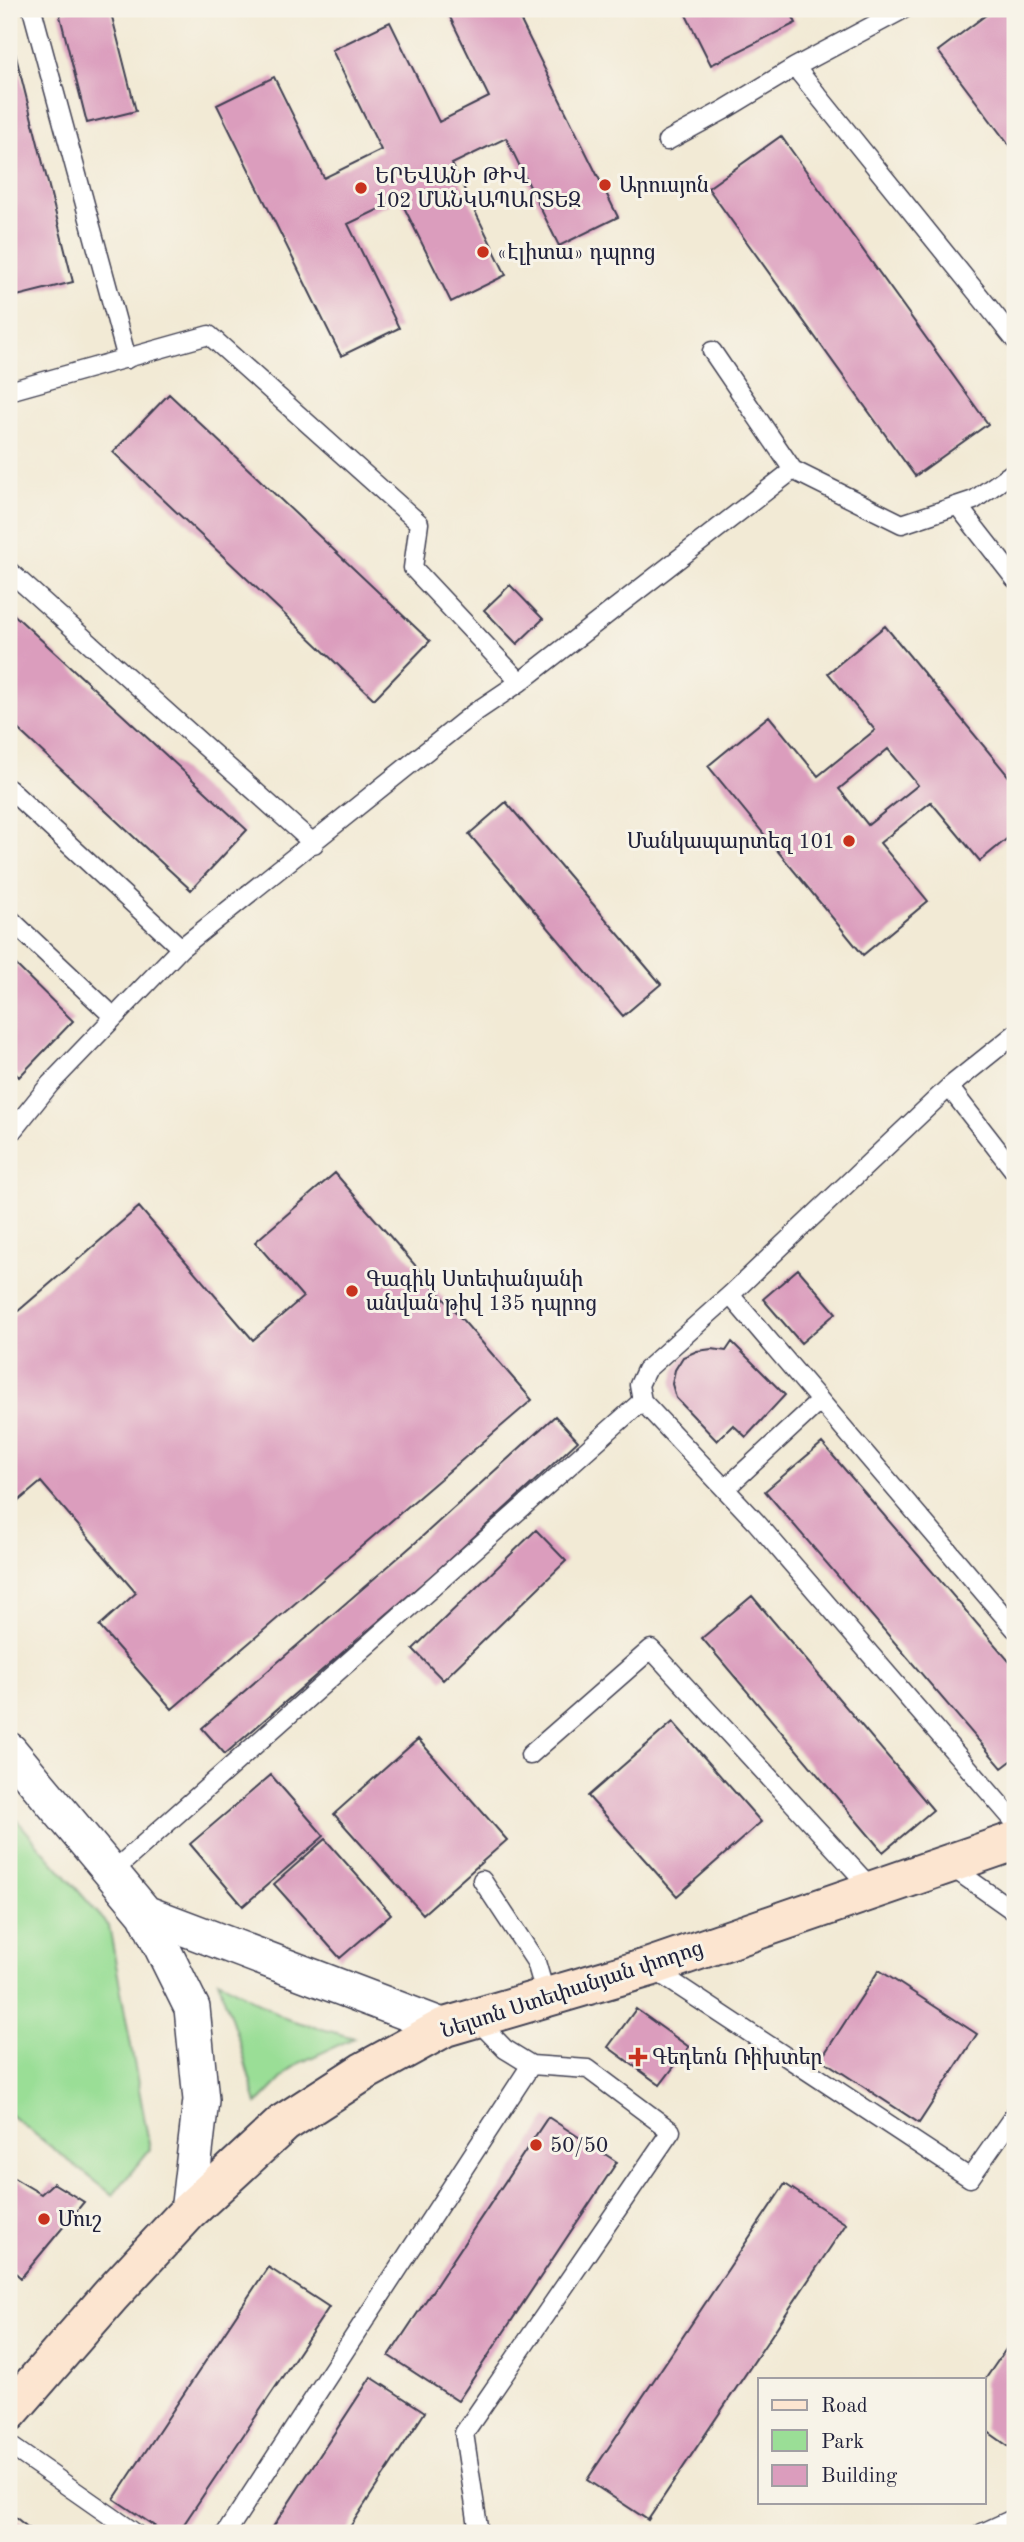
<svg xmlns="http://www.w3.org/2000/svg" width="1024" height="2542" viewBox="0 0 1024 2542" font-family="'Old Standard TT','Noto Serif Armenian',serif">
<rect width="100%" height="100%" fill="#f7f3e8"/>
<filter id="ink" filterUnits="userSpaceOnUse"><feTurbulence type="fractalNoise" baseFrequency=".0143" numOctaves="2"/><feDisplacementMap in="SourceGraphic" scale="14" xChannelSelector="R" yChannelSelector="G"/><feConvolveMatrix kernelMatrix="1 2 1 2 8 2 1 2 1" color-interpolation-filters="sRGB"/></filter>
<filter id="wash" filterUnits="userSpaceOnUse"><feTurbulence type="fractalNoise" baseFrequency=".00686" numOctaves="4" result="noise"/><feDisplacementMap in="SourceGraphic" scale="28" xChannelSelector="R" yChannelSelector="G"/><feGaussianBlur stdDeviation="1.57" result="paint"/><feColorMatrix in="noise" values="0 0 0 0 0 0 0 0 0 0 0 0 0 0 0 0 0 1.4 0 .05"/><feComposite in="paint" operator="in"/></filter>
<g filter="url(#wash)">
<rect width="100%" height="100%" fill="#f2ead5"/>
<path fill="#9ade96" stroke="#5e8068" stroke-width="2" d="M9,1811L109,1926L150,2149L113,2195L9,2114Z
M218,1980L287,2019L354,2038L295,2065L257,2104L240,2044Z"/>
<g id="blocks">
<path fill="#db9dbd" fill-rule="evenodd" d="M72,9H110L136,111L87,123L59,12Z
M446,9H515L618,217L559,246L506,138L452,164L506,275L451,302L400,199L348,224L399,328L341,356L217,105L274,77L324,178L381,150L332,50L390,22L439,122L489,97Z
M683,9H789L796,23L711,65Z
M994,9H1007L1015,20V153L938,51Z
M9,29L73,282L9,298Z
M781,136L988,424L915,476L708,188Z
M169,394L430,641L374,699L113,452Z
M510,585L543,619L517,644L484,610Z
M9,610L247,830L191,890L9,721Z
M885,626L1015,784V832L980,861L931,802L880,843L928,901L863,955L708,766L769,716L818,776L875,730L828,673ZM888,749L918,785L868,825L839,789Z
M506,802L661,984L623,1016L469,834Z
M9,958L73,1021L19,1077L9,1067Z
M335,1173L532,1400L172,1709L99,1626L136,1593L41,1482L9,1509V1319L139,1207L253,1340L303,1297L255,1242Z
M798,1269L836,1313L801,1343L763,1299Z
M732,1342L785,1395L746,1437L733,1425L717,1441L676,1398L672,1384L675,1370L683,1357L697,1351L712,1349L726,1351Z
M555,1416L578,1441L438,1570L225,1754L202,1728L415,1543Z
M822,1443L1015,1668V1758L1002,1768L765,1491Z
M536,1530L566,1561L443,1680L413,1649Z
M752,1596L933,1810L883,1852L702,1638Z
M673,1722L761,1822L677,1896L588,1796Z
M418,1739L507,1840L423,1914L334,1814Z
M271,1775L324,1836L243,1906L190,1844Z
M325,1839L391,1914L340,1958L274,1884Z
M879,1970L977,2034L919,2123L821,2059Z
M636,2009L689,2047L660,2085L608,2047Z
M548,2117L617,2162L458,2401L389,2356Z
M9,2175L41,2194L53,2183L84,2202L21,2278L9,2267Z
M785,2184L846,2224L648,2520L587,2480Z
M268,2267L329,2307L178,2533H165L114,2499Z
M1015,2336V2451L984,2429V2381Z
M371,2377L425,2412L346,2533H269Z
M15,2517L35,2533H9V2525Z"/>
</g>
</g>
<g filter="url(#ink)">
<use href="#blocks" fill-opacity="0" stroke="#414052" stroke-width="2"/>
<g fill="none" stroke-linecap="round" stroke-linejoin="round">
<defs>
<path id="lane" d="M32,9L127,359
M795,67L1015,340
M667,141L724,110L795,67L904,9
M712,351L793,470
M9,391L209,335L419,523L413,568L520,682
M958,506L1015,579
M9,571L314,844
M9,789L181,948
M9,918L114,1017
M1015,1034L949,1087L1015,1172
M949,1087L730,1295L646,1370L639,1385L642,1401L756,1522L1015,1822
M9,1135L50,1084L181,948L474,713L520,682L793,470L902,524L974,500L1015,471
M730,1295L1015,1629
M725,1489L820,1401
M530,1755L651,1649L872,1889
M950,1866L1015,1912
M111,1873L642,1401
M482,1880L536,1962L546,1996
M653,1969L970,2178L1015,2114
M475,2018L505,2049L531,2065L588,2069L671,2131L464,2433L479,2533
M9,2445L135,2533
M226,2533L531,2065
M982,2533L1015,2518"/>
<path id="street" d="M9,1750L145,1913L192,2008L201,2100L188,2212
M145,1913L445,2027"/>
<path id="secondary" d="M9,2412L111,2295L188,2212L284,2123L363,2072L445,2027L650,1967L1015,1841"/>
</defs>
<use href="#lane" stroke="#414052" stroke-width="21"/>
<use href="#street" stroke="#414052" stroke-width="38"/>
<use href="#secondary" stroke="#414052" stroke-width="42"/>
<use href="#lane" stroke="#fff" stroke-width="18"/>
<use href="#street" stroke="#fff" stroke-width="35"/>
<use href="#secondary" stroke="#fce5d0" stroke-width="38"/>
</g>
</g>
<g fill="#c8321e" stroke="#f7f3e8" stroke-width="2.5">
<circle cx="605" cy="185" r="7"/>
<circle cx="361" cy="188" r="7"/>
<circle cx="483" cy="252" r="7"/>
<circle cx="849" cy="841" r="7"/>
<circle cx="352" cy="1291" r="7"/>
<path d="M634.5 2046.5h7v7h7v7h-7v7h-7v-7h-7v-7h7z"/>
<circle cx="536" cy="2145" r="7"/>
<circle cx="44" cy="2219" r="7"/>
</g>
<g text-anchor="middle" stroke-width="6" stroke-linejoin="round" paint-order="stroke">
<g font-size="21" fill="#22223b" stroke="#f7f3e8" text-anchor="start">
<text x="375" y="183">ԵՐԵՎԱՆԻ ԹԻՎ<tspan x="375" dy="24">102 ՄԱՆԿԱՊԱՐՏԵԶ</tspan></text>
<text x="619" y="192">Արուսյոն</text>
<text x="497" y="259">«Էլիտա» դպրոց</text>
<text x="835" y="848" text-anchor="end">Մանկապարտեզ 101</text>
<text x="366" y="1286">Գագիկ Ստեփանյանի<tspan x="366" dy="24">անվան թիվ 135 դպրոց</tspan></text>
<text x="652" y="2064">Գեդեոն Ռիխտեր</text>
<text x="550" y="2152">50/50</text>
<text x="58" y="2226">Մուշ</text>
</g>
<g font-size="21" fill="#22223b" stroke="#f7f3e8">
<text transform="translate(572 1989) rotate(-18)" y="7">Նելսոն Ստեփանյան փողոց</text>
</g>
</g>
<rect width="1024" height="2542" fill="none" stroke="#f7f3e8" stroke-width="35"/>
<rect x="758" y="2378" width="228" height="126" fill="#f7f3e8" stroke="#a29fa3" stroke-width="2"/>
<rect x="772" y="2400" width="35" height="10" fill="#fce5d0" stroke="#a29fa3" stroke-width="2"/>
<text x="821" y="2412" font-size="21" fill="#22223b">Road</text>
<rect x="772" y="2430" width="35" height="21" fill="#9ade96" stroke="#a29fa3" stroke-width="2"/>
<text x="821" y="2448" font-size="21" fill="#22223b">Park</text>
<rect x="772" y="2465" width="35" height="21" fill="#db9dbd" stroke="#a29fa3" stroke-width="2"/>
<text x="821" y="2482" font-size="21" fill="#22223b">Building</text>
</svg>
